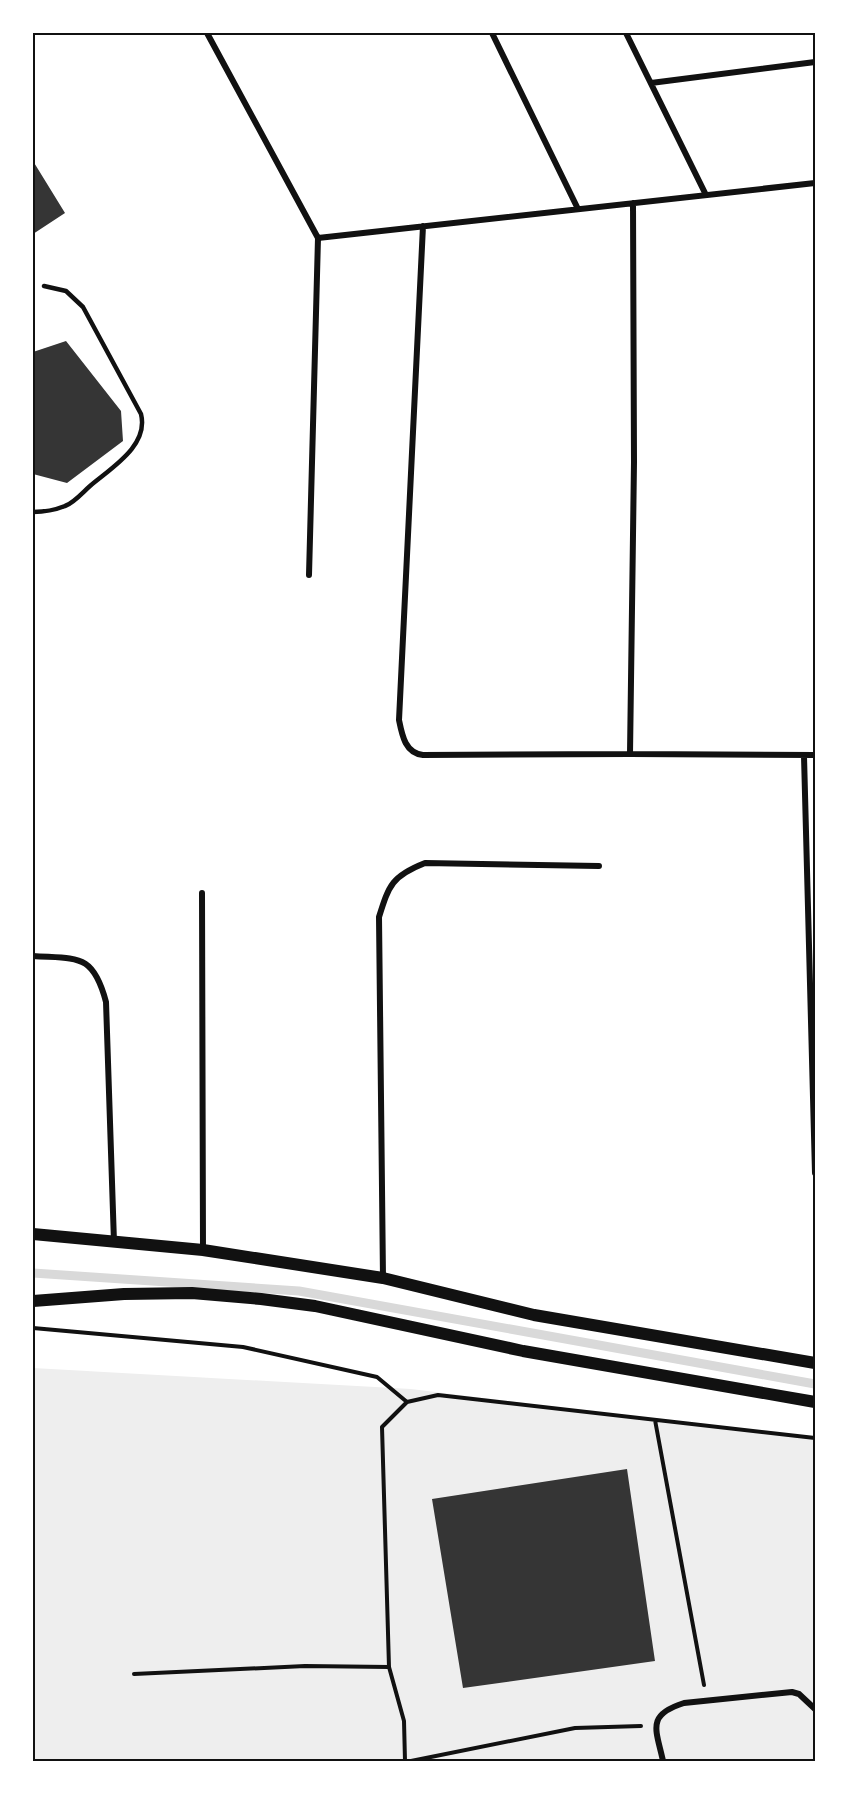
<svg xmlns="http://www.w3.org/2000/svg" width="848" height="1794" viewBox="0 0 848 1794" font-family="Signika,sans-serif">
<rect width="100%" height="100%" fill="#fff"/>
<path fill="#eee" d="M33,1368L411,1389L815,1439V1761H33Z"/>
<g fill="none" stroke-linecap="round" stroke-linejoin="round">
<path stroke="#d9d9d9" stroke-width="9" d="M33,1273L299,1291L815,1384"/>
</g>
<path fill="#353535" d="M33,161L65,213L33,234Z
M66,341L121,411L123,441L67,483L33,474V352Z
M627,1469L655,1661L463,1688L432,1499Z"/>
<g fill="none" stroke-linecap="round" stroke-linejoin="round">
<path stroke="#111" stroke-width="4" d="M33,1328L243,1347L377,1377L407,1402
M655,1420L704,1685
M134,1674L305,1666L389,1667
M405,1761L404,1721L389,1667L382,1427L407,1402L438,1395L815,1438
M411,1761L575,1728L641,1726"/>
<path stroke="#111" stroke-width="4.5" d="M33,512C43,512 55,510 65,506C74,503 83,492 90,486C111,468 149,446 141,414L83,307L66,291L44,286"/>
<path stroke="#111" stroke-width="6" d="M207,33L318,238L309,575
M492,33L578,209
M626,33L706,195
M651,83L815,62
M423,226L399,720C402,735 405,753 423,755L630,754L815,755
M318,238L815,183
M630,754L634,462L633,203
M804,756L815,1173
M202,893L203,1250
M33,956C78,959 93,953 106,1002L114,1242
M383,1278L379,917C389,885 392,876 425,863L599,866
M663,1761C656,1729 646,1715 684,1703L792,1692L799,1694L815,1709"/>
<path stroke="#111" stroke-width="12" d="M33,1234L203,1250L383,1278L534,1315L815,1363
M33,1301L124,1294L192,1293L261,1299L315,1306L523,1351L815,1402"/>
</g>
<rect width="848" height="1794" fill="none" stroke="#ffffff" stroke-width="69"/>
<rect x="34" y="34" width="780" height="1726" fill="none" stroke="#111" stroke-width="2"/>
</svg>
